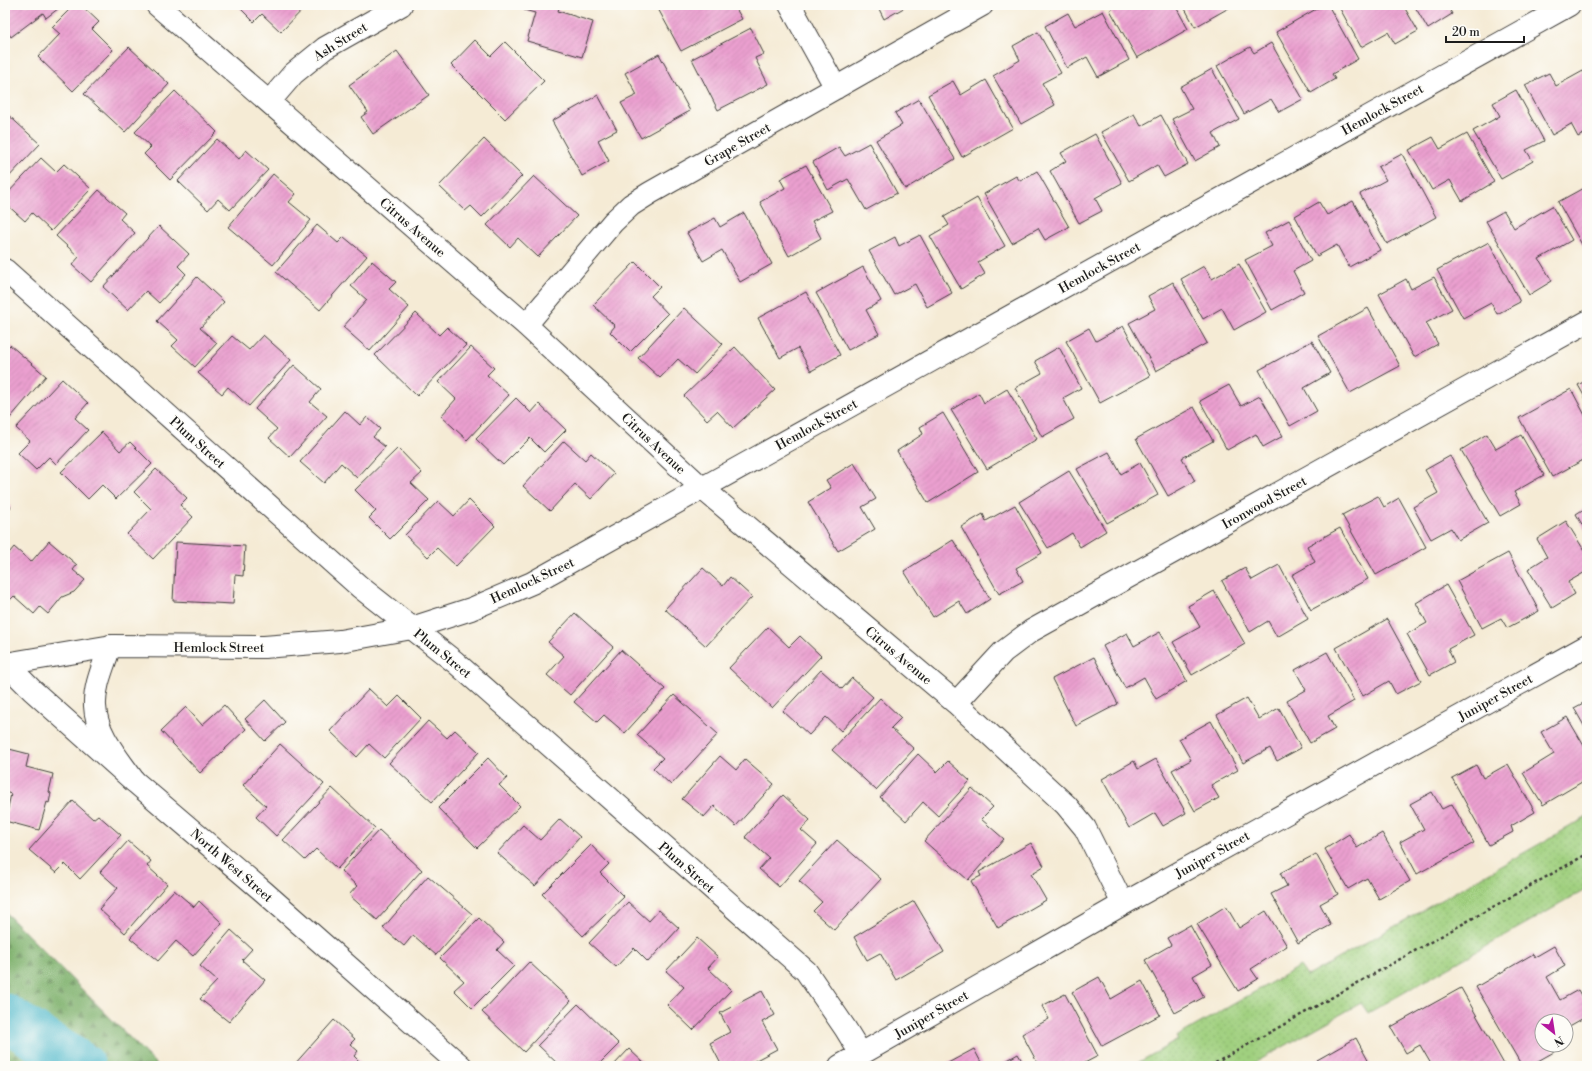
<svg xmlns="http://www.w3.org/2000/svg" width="1592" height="1071" viewBox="0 0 1592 1071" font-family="'Libre Bodoni',serif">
<defs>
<pattern id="forest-firs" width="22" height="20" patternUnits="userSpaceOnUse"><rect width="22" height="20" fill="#80b26e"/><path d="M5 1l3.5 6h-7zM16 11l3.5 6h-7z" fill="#68905a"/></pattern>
<pattern id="park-dots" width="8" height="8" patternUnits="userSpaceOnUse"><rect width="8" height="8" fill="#a0d07f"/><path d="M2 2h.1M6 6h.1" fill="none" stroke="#89b26d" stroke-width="1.8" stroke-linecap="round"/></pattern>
<pattern id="building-hatch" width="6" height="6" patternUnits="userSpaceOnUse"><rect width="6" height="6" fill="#ea9fcf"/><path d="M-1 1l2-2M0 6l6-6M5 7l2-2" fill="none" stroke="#c888b1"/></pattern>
</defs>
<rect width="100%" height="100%" fill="#fdfcf7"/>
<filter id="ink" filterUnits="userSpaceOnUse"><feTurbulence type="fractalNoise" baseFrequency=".025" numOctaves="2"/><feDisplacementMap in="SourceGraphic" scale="8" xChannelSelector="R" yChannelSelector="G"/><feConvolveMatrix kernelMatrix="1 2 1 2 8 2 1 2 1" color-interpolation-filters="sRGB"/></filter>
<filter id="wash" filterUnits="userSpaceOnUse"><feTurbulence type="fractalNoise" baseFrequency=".012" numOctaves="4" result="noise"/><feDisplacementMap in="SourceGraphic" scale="16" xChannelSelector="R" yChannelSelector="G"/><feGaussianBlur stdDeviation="0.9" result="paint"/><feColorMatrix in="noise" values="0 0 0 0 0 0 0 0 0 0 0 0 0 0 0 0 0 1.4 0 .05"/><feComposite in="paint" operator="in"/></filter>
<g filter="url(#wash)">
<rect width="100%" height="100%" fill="#f5ebd5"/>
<path fill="url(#forest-firs)" stroke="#4e6745" d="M5,912L158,1066H5Z"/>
<path fill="url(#park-dots)" stroke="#5e764e" d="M1587,817V889L1368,1013L1361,1003L1249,1066H1132L1178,1040L1176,1037L1300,966L1307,976Z"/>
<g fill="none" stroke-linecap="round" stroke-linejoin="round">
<path stroke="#4cb7ca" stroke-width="47" d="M5,1017L82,1066"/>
</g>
<g id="blocks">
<path fill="url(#building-hatch)" d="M5,5H63L46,18L43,13L11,37L5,28Z
M74,5H81L99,22L92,29L113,50L73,91L38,57L60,34L52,27Z
M237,5H307L281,32L262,14L254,22Z
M525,5H560L558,11L593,22L582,57L527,41L535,13L524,10Z
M656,5H734L742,19L681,51Z
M877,5H909L884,19Z
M1118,5H1175L1188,29L1137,58L1110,10Z
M1183,5H1234L1195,27Z
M1323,5H1328L1358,59L1332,74L1335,79L1311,93L1276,32Z
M1338,5H1403L1418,31L1395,44L1388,32L1361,47Z
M1414,5H1447L1452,14L1428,29Z
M1103,11L1129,60L1098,77L1087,57L1067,68L1045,26L1068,13L1075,26Z
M751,28L764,54L755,58L768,84L718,110L692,59Z
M1038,32L1061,73L1042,83L1055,105L1021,124L993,76L1020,60L1013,46Z
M475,40L491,56L505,42L544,81L505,119L451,65Z
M1271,43L1303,99L1279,112L1271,99L1244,114L1217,66L1250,47L1254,53Z
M129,47L169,84L125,132L84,94Z
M397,51L429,95L373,134L361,117L368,112L349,85Z
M659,54L690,111L641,138L621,103L637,95L625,73Z
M1212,69L1239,119L1213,133L1220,147L1195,161L1172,119L1192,109L1180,87Z
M1583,71L1587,78V132L1578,137L1571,124L1552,135L1525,85L1549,73L1556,86Z
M986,80L1013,128L962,157L928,95L953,81L961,95Z
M1516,90L1544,141L1526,150L1533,161L1501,179L1473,131L1500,116L1493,103Z
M175,91L217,132L170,180L144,154L151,147L135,132Z
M598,95L617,130L598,140L609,161L582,176L552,121Z
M919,99L955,159L905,189L876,140L902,125L895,113Z
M5,112L40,144L5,181Z
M1134,114L1141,126L1161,115L1188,164L1164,177L1157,165L1129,181L1101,132Z
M1095,134L1122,183L1095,198L1102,211L1079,223L1050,171L1066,161L1061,153Z
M1467,134L1494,182L1462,201L1450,180L1432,190L1409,150L1433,137L1440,149Z
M217,139L239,159L246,150L268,170L230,210L218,199L208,210L178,181Z
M484,139L522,176L482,217L471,206L465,211L439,186Z
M869,143L897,193L866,210L848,179L828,190L813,162L839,147L845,156Z
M1402,154L1436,217L1387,244L1360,194L1386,180L1378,167Z
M41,158L56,172L64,164L91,189L51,231L32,213L25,221L5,203V196Z
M806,165L832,211L812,221L821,238L789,256L760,202L785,188L780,179Z
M1037,171L1069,227L1045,240L1038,228L1012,243L984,194L1016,176L1020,181Z
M273,174L296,194L289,202L311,220L273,265L228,227Z
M534,176L577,216L538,257L518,238L510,247L487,225Z
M1587,186V249L1585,250L1558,202Z
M99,190L125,213L120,219L135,233L91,282L72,265L79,257L56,236Z
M977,198L1005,246L978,262L985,274L961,289L930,236L949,225L944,217Z
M1353,201L1380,250L1349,267L1337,245L1317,256L1295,216L1319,202L1327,215Z
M1552,206L1572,240L1539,259L1552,281L1529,295L1486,221L1504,211L1514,228Z
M744,213L772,264L740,282L722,250L703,261L687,233L715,218L720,227Z
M1289,220L1311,261L1293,271L1304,292L1272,310L1245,260L1272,246L1265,233Z
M317,225L338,243L344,237L367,256L320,310L276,272Z
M159,226L189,254L178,266L186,274L159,303L146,291L128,310L103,287Z
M920,235L952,293L927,307L915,284L894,295L869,251L895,237L899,246Z
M1489,242L1520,302L1497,314L1491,303L1463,318L1437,270Z
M372,261L396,282L389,289L409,307L370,351L343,327L367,300L351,286Z
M635,262L660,287L651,296L668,314L630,352L610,332L615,326L593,305Z
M1239,264L1266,312L1234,330L1222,308L1203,319L1181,279L1204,266L1212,279Z
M863,267L881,301L866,310L879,334L848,350L816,293Z
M197,277L224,302L200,328L217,343L195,367L172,346L178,340L157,321Z
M1434,277L1452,309L1426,323L1438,344L1414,357L1379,294L1406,279L1411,289Z
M1173,282L1207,343L1156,371L1129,323L1155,309L1148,296Z
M806,292L840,355L811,371L798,348L780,358L758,318Z
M684,308L723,344L695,374L678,359L660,378L638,358Z
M1368,308L1400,366L1350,393L1318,336Z
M416,313L439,335L447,327L466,345L417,396L375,355Z
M1123,326L1150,376L1100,403L1066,341L1089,328L1096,341Z
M263,335L291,360L249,406L228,387L222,394L198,373L232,336L249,350Z
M1312,341L1330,373L1304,388L1317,411L1290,426L1259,370Z
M10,345L46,376L5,424V350Z
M471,347L494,368L487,375L509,395L467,440L441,416L456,399L438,382Z
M735,347L775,390L733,428L717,411L707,420L684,396Z
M1059,347L1081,388L1063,398L1074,419L1042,437L1015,388L1042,373L1035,361Z
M294,365L321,389L310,402L327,416L290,457L269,438L277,429L255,409Z
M62,379L88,403L75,418L88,430L56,464L49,457L36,470L18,453L30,441L16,428Z
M1587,380V401L1578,385Z
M1229,385L1241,406L1260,396L1283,436L1263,447L1256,434L1227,450L1200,401Z
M1007,389L1037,439L987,469L951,410L979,393L984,403Z
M1571,389L1587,419V458L1552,477L1519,418Z
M516,398L531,413L539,404L566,430L544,452L530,438L503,465L476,439Z
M1194,407L1213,441L1182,458L1195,481L1168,496L1136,439Z
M345,411L360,425L367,417L380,429L373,437L385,447L357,478L341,463L324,483L300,462Z
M943,413L978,472L928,503L897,451L923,434L920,427Z
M102,432L120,451L130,442L152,464L116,499L102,485L88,499L61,472Z
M1487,434L1496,449L1521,435L1544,475L1514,492L1521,504L1500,516L1461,450Z
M564,441L585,460L591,453L614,474L591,499L575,484L550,511L523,486Z
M398,448L422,473L411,483L429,500L390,539L369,518L376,511L355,490Z
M1109,452L1121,474L1140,463L1158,495L1107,523L1077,469Z
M1450,456L1488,523L1458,540L1451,528L1431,539L1413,507L1438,493L1425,470Z
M854,463L876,499L862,507L875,529L838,551L808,502L831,488L826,480Z
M156,469L187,498L180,505L193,517L153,559L127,534L151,509L134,492Z
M1069,471L1106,531L1080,547L1072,533L1048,548L1019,502Z
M1378,496L1384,507L1399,498L1426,547L1376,575L1342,515Z
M469,500L495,526L456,566L437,548L428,557L405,535L438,501L454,516Z
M5,502L11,507L5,513Z
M1015,505L1042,553L1016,568L1023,581L999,594L961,527L983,514L986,521Z
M1587,507V533L1576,514Z
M1566,521L1587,555V571L1568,582L1575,594L1552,608L1528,569L1547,557L1537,539Z
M1340,528L1368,579L1311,610L1292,575L1315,562L1307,546Z
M953,540L990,599L967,614L959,601L933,617L904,571Z
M49,541L77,565L73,570L85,580L74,592L62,597L48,614L40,607L34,614L14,596L9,601L5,597V558L14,547L31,562Z
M176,542L245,546L243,576L235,575L233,604L173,601Z
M1508,553L1539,611L1507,628L1501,618L1482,628L1457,581Z
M1279,565L1308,619L1277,637L1268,621L1250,632L1222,581L1245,568L1252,580Z
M703,568L723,586L730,577L752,597L706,646L665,609Z
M1446,585L1474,635L1448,649L1454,662L1430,675L1407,634L1427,623L1416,603Z
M1214,591L1245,644L1192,675L1173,642L1200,627L1188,606Z
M575,613L613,647L570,695L547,675L564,656L548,642Z
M1387,619L1421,681L1396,694L1389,681L1363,696L1336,648Z
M768,627L789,647L800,636L821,656L772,708L729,668Z
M1160,632L1187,681L1156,699L1144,677L1125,688L1103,646L1127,633L1134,646Z
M621,650L665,689L625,733L604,715L597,722L574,702Z
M1327,652L1354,701L1328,716L1335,729L1310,743L1287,701L1306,690L1295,670Z
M1094,657L1118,704L1076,726L1052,679Z
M821,670L842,689L852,678L873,697L841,731L826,717L809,735L783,711Z
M369,689L388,707L399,696L421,718L384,758L369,744L357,757L330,731Z
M674,695L718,734L671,785L653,768L663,758L637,735Z
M880,698L901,718L891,728L914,749L876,790L832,750Z
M1247,698L1259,719L1279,708L1301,748L1277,761L1270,748L1243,763L1217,715Z
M265,700L285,722L265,741L245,719Z
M1587,701V731L1574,708Z
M224,705L246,729L200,773L161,731L186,707L202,725Z
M1567,717L1587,751V779L1543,805L1523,773L1554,754L1541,732Z
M428,721L447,738L455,730L479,752L432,802L389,763Z
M1211,721L1238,770L1211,785L1219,798L1195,811L1172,770L1191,760L1179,739Z
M280,744L324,784L276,836L256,817L266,806L243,785Z
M5,748L29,754L26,767L53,774L49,792L51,793L49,803L47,802L39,830L5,821L11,794L5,792Z
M918,754L937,772L948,761L970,781L938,816L923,802L906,821L880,797Z
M720,756L736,770L745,759L774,784L736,826L714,806L704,817L682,799Z
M488,758L507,778L499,785L520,806L477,848L438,808Z
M1156,759L1186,813L1163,826L1155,813L1129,828L1102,779L1134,761L1138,769Z
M1508,764L1535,812L1511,826L1513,832L1489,845L1452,778L1476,765L1483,778Z
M332,788L375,828L337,869L316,849L305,860L283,840Z
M972,788L993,807L981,819L1004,839L968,880L924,841Z
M1432,792L1442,809L1452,804L1474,843L1417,874L1400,842L1424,829L1410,804Z
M783,795L810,820L801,830L817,844L779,887L759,869L769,858L745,837Z
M73,801L93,819L98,815L121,835L80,879L65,864L56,873L29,850Z
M560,819L580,837L535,886L497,853L523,825L540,840Z
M379,830L422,870L377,920L349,895L357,886L341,871Z
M1382,833L1410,881L1379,899L1367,878L1348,889L1325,849L1349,834L1357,848Z
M837,840L881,879L834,930L813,911L822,902L799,881Z
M128,841L151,861L147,866L167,884L125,933L99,909L118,888L100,872Z
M1031,843L1044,866L1031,874L1046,900L998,928L971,881L981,876L979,872Z
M591,845L609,864L600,873L624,897L583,936L542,894Z
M1316,854L1338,894L1320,904L1331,925L1298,943L1271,894L1287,886L1280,873Z
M428,876L472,914L436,955L413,935L404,946L383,928Z
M174,890L194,907L199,901L222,923L193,956L176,941L158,961L130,938Z
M914,901L944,952L896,980L880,953L867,960L854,937Z
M628,902L649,921L659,910L679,928L648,962L634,948L616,967L589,943Z
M1226,906L1239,928L1266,911L1287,946L1251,969L1258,979L1238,991L1197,924Z
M479,918L504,942L497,950L514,966L472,1008L454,990L464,981L440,958Z
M1190,925L1212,965L1193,976L1204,997L1175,1013L1145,960L1171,945L1167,938Z
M231,930L252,949L242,960L265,980L229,1022L200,999L217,981L200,966Z
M697,938L718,957L708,968L731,990L693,1030L667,1005L684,987L666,971Z
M1554,946L1565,966L1547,977L1560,1000L1578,990L1587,1006V1016L1566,1028V1021H1542V1045H1550L1554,1052L1529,1066H1522L1476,987L1533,954L1535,957Z
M529,962L571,1001L524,1052L482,1012Z
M1099,977L1111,999L1142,981L1160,1015L1102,1046L1072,992Z
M1461,988L1505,1066H1427L1431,1064L1420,1045L1406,1053L1391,1027Z
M762,991L775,1015L762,1022L777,1049L745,1066H722L710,1043L730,1032L720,1013Z
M1065,994L1098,1056L1079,1066H1039L1022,1034L1049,1019L1042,1006Z
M578,1004L619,1044L597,1066H560L538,1045Z
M334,1020L355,1039L350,1044L358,1051L354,1056L364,1066H293Z
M1356,1038L1371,1066H1320L1317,1060Z
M629,1049L647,1066H613Z
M974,1049L983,1066H950L948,1063Z
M1018,1054L1025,1066H997Z"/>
</g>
</g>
<g filter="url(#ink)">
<use href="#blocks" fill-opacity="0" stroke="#3d3b38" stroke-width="1"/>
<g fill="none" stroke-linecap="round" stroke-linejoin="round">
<defs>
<path id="street" d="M157,5L526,325L702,488L956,703L1066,805L1085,828L1123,904
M790,5L836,88
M269,102L293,74L325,48L401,5
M5,270L360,587L455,662L806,971L845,1028L861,1054
M526,325L613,222L631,205L650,193L982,5
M5,663L32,690L134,781L264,892L461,1066
M956,703L1003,652L1031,631L1587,322
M840,1066L1123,904L1587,646"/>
<path id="secondary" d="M110,646C104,665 94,686 95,706C96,734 119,759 134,781
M5,664L112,646L264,647L340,641L412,628L471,609L532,583L1569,5"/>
</defs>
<use href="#street" stroke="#3d3b38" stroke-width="24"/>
<use href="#secondary" stroke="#3d3b38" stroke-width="24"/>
<path stroke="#3d3b38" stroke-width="2.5" stroke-dasharray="3 3" stroke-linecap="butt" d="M1210,1066L1587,854"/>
<use href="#street" stroke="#fff" stroke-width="22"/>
<use href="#secondary" stroke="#fff" stroke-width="22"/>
</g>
</g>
<g text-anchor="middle" stroke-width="3" stroke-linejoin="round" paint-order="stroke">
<g font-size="13" fill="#1c1c1c" stroke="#fdfcf7">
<text transform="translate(340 41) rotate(-32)" y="5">Ash Street</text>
<text transform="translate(1382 109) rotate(-29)" y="5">Hemlock Street</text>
<text transform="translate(737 144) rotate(-30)" y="5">Grape Street</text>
<text transform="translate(413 227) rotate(41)" y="5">Citrus Avenue</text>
<text transform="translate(1099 267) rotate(-29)" y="5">Hemlock Street</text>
<text transform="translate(816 424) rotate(-29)" y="5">Hemlock Street</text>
<text transform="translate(198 442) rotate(42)" y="5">Plum Street</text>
<text transform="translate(654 443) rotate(43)" y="5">Citrus Avenue</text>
<text transform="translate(1264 502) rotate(-29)" y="5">Ironwood Street</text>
<text transform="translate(532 580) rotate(-25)" y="5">Hemlock Street</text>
<text x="219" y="652">Hemlock Street</text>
<text transform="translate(443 653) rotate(39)" y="5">Plum Street</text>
<text transform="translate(899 655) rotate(40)" y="5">Citrus Avenue</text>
<text transform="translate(1495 697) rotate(-29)" y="5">Juniper Street</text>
<text transform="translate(1212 854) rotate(-29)" y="5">Juniper Street</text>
<text transform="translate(232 865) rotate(41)" y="5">North West Street</text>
<text transform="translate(687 867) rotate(41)" y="5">Plum Street</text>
<text transform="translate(931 1014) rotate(-30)" y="5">Juniper Street</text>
</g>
</g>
<rect width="1592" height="1071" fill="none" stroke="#fdfcf7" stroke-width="20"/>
<g transform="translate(1554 1033) rotate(150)"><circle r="19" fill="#fdfcf7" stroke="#a3a29f"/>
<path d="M0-3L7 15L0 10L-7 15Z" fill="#b5179e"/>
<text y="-6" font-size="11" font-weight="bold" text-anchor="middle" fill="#1c1c1c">N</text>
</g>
<path d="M1446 36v6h78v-6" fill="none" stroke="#1c1c1c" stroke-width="2"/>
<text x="1452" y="36" font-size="12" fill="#1c1c1c" stroke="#fdfcf7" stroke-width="3" paint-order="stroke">20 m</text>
</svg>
